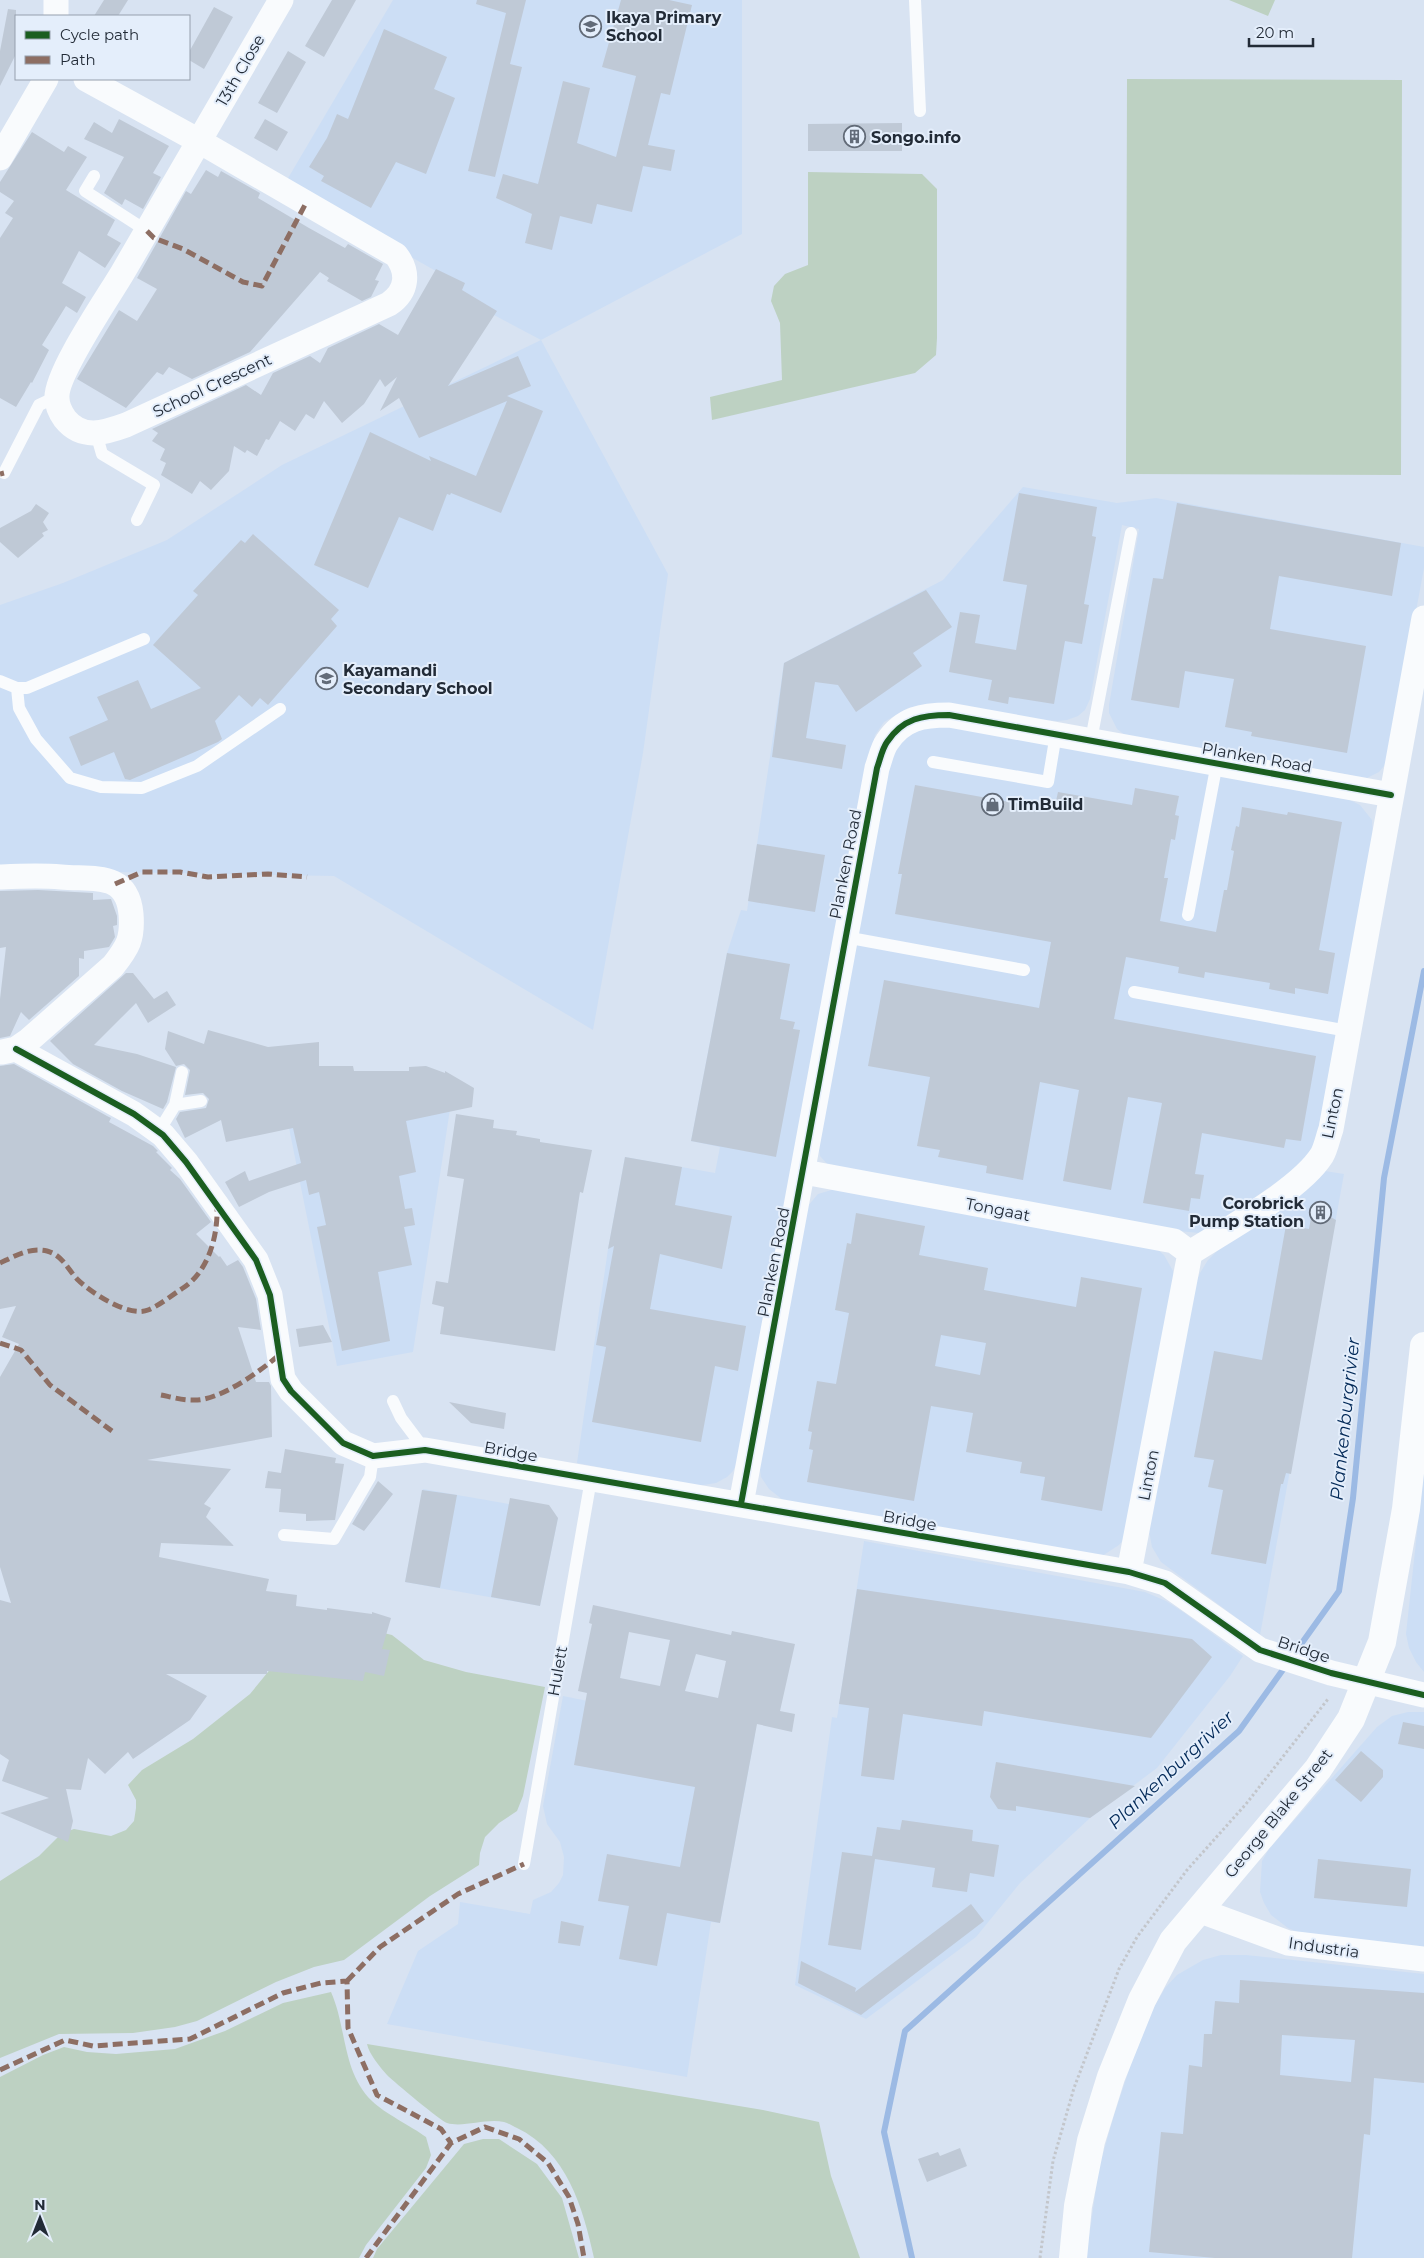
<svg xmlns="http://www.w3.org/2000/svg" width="1424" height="2258" viewBox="0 0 1424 2258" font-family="Montserrat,sans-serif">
<rect width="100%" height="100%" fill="#d8e3f2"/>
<path fill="#ccdef5" d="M393,0H742V234L541,340L668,574L643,753L593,1030L334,876L1,870L0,868V605L63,583L167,540L282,465L541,340L456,295L457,283L284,185Z
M1023,487L1117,503L1156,498L1424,547V568L1390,751L1384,766L1379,772L1367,778L1126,736L1117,729L1109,713V705L1139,529L1122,525L1090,699L1085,710L1078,716L1067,720L1057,721L1021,718L945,704H927L908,708L884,722L875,735L788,1187L739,1459L733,1471L727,1477L716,1483L697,1486L577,1463L608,1249L625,1157L715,1173L720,1147L691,1141L727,953L741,910L747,911L784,663L943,580Z
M950,726L1350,800L1360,805L1372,820L1373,837L1316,1142L1301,1165L1207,1231L1199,1233L1179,1231L829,1166L820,1156L819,1149L888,761L902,739L926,727Z
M452,1096L413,1352L337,1366L283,1098Z
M1325,1171L1344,1174L1260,1635L1161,1562L1152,1547L1149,1531L1193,1289L1200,1273L1208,1260L1222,1246Z
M835,1189L1157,1249L1164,1255L1173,1271L1174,1278L1124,1539L1119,1545L1102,1556L783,1500L769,1489L761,1477L759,1462L807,1207L818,1194Z
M1424,1468V1672L1416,1662L1409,1648L1406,1634Z
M423,1489L509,1504L558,1518L540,1606L405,1582Z
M864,1541L1145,1592L1166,1601L1186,1614L1243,1656L1230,1676L1157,1768L1090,1818L1020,1883L976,1937L866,2019L795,1985L832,1717L837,1718Z
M563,1696L755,1735L720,1923L711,1922L687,2077L387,2024L418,1951L458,1924L460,1902L530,1914L533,1900L551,1892L559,1883L563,1875L564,1857L560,1842L547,1824L543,1806Z
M1408,1712H1424V1948L1305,1935L1288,1928L1271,1915L1264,1903L1260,1892L1262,1861L1269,1849L1377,1727L1392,1716Z
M1221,1955H1246L1424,1974V2258H1086L1099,2168L1114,2115L1132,2061L1153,2009L1165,1988L1177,1975L1203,1960Z"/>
<path fill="#bdd1c2" d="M1229,0H1275L1268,16Z
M1127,79L1402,80L1401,475L1126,474Z
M808,172L922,174L937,189V338L936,355L915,373L712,420L710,397L782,380L780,323L771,301L774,286L785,274L808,265Z
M363,1628L392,1635L424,1660L466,1672L545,1687L523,1796L517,1811L499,1823L485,1837L480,1853L479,1865L430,1896L344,1960L314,1967L276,1982L197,2021L175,2027L133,2033L59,2034L0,2058V1881L39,1856L62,1833L74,1829L111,1836L126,1830L134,1821L136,1808V1800L128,1785L142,1770L193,1739L250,1694L277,1661Z
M331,1992C347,2028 342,2072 372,2101C384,2113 411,2126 426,2137L431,2155L426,2168L366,2245L359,2258H0V2077L43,2055L64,2047L87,2052L116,2054L175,2049L225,2031L283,2003Z
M367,2044L763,2110L819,2122L831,2176L860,2258H594C583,2208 567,2152 517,2128C513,2126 508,2123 504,2122C486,2118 463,2128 447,2123C441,2121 394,2082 387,2075C380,2067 369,2054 367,2044Z
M483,2139H499L537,2164L562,2198L579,2258H373L377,2249L464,2144Z"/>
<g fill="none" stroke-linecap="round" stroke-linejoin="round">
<path stroke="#9cbae4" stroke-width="6" d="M1294,1654L1339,1591L1353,1498L1384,1178L1424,971
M912,2258L884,2132L905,2031L1239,1731L1287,1664"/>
</g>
<path fill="#bfc9d6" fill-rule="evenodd" d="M104,0H128L118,16H94Z
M332,0H356L324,57L305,46Z
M477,0H526L510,64L522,67L495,177L468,171L506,13L476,4Z
M621,0H669L692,5L670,95L661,93L648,145L675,150L671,171L643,166L632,212L597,204L592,224L560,216L552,250L525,243L532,214L496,198L503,174L538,184L563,81L590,88L577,143L616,157L636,76L602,67Z
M214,7L233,17L204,69L189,60V52Z
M8,9L16,10V54L0,86V51Z
M384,29L447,57L434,89L455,98L426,174L396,162L371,208L321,181L324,176L309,167L327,138L337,114L348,119Z
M288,51L306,62L277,113L258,103Z
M119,119L169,146L153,173L161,177L143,209L125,199L122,205L104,193L124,157L84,139L94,122L112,133Z
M265,119L288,132L277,151L254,138Z
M902,123V151H808V124Z
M32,132L64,152L68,146L87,157L66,190L115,220L107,235L121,243L105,268L79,251L62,283L86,297L77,313L66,306L42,345L49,350L32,383L31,382L16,407L0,398V238L13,218L5,213L14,201L0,192V182Z
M206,170L218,177L221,171L260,193L258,198L309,228L345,248L348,244L383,264L375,280L379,281L371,297L362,301L327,281L329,278L320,272L250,352L192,379L169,367L163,375L157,372L126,408L77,379L119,310L137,321L157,289L137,278L186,191L191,194Z
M436,269L465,283L462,290L497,311L448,386L518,356L531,386L507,396L543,411L501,513L451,493L450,495L447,494L433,531L399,517L368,588L314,565L370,432L431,461L429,456L476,476L507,401L419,438L399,398L380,411L397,377L385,387L380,379L364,404L342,423L324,401L314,419L306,414L295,431L280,421L269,440L266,439L257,456L247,450L245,453L234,446L229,471L211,490L200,481L192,494L161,475L166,463L160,460L165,449L152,441L158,433L152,429L246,385L261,395L273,373L310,356L320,363L328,348L379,324L398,335Z
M1019,493L1097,507L1092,536L1096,537L1084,604L1089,605L1082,644L1065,641L1054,704L1009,697L1008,704L988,700L992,680L949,672L960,612L980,615L975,643L1016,650L1027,585L1003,581Z
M1177,503L1401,543L1392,596L1279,576L1270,629L1366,646L1347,753L1251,736L1252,732L1225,727L1234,679L1185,671L1179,708L1131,700L1153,578L1163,579Z
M36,504L49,513L43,522L48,530L42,533L44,536L18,558L0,542V528L31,511Z
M253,534L339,610L331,619L337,626L268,705L260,698L252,707L239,695L215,721L222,739L218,742L130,780L125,779L114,752L81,766L69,737L108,720L97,697L138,680L151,709L201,688L153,645L198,595L193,591L241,540L245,543Z
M926,590L952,627L913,653L922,666L856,712L838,685L815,682L806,738L846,745L842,769L772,757L784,663Z
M915,785L1054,810L1058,792L1132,805L1135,788L1179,796L1175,815L1179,816L1175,840L1171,839L1164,878H1168L1160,921L1216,932L1224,890H1227L1234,851L1231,850L1236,826L1239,827L1242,807L1287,815L1288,812L1342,822L1319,950L1335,953L1328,994L1295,988V994L1269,989L1270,983L1205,972L1204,978L1178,973L1179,967L1126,957L1114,1019L1316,1056L1301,1141L1286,1139L1284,1148L1202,1133L1195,1174L1204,1175L1200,1199L1191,1198L1189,1211L1143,1203L1162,1103L1128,1097L1111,1190L1063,1181L1079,1090L1040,1082L1023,1180L986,1173L987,1166L938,1157L940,1150L917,1146L930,1077L868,1066L884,980L1039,1008L1051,942L895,914L902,874H898Z
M757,844L825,855L815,912L748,901Z
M38,890L93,893V900L111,899L117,916V925L113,926L115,937L109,947L84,951V959L79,958V976L29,1020L21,1012L10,1036L0,1038V999L6,947L0,948V891Z
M727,953L790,964L780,1019L795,1022L793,1029L800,1030L776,1157L691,1141Z
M126,973H133L154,999L167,991L176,1005L148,1023L136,1003L94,1045L137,1054L176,1067L167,1102L163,1109L122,1091L73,1064L50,1041Z
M208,1030L268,1047L319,1042V1066H353L354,1071H409V1067L426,1066L445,1073V1071L474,1088L472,1107L406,1121L416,1172L399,1176L405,1209L412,1208L415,1225L404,1227L412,1265L378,1272L390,1341L342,1351L317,1227L326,1225L319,1192L309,1195L306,1180L269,1192L239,1207L225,1182L245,1171L249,1181L301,1163L293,1128L226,1142L221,1120L185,1138L176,1119L180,1112L206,1108L209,1099L203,1093L185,1095L190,1070L184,1064L176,1066L165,1049L168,1031L204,1044Z
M14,1064L107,1116L111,1118L109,1122L153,1146L158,1151L156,1152L172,1168L170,1170L180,1179L211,1222L196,1234L219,1257L220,1256L227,1266L238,1260L243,1267L256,1299L261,1330L238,1327L256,1382H269L271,1386L272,1437L147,1460L231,1469L204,1504L211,1508L206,1517L234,1546L161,1543L159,1557L269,1579L266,1591L297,1595L296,1606L327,1610V1608L372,1614V1612L391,1618L382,1649L390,1650L384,1676L365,1672L363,1681L267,1671V1674H166L207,1696L190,1720L133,1759L128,1752L105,1774L88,1758L81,1790L66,1789L73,1821L68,1842L0,1813L49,1798L2,1781L9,1760L0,1754V1600L11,1603L0,1567V1377L19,1344L2,1337L16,1306L0,1309V1066Z
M456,1114L494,1120L493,1128L517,1131L516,1135L540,1139V1142L592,1150L583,1193L580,1192L555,1351L440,1334L444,1307L432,1304L436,1281L448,1283L464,1179L447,1176Z
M625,1157L682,1167L675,1205L732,1216L722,1269L660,1254L650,1309L746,1326L738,1371L715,1366L701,1442L592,1422L606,1347L596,1345L614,1246L608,1249Z
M1313,1207L1336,1220L1291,1474L1286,1473L1283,1484H1281L1266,1564L1211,1554L1223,1490L1208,1487L1214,1460L1194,1457L1214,1351L1262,1360L1286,1225L1309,1229Z
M856,1213L925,1226L919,1255L988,1268L984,1290L1076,1307L1081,1277L1142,1288L1102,1511L1041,1500L1045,1477L1020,1473L1022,1462L966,1452L973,1413L931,1406L914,1501L807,1482L813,1450L809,1449L812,1432L808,1431L817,1381L836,1384L849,1313L835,1310L847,1243L851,1244ZM941,1335L986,1343L980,1375L935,1366Z
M323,1325L332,1342L299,1347L296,1329Z
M449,1402L506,1413L504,1429L471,1423Z
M285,1449L336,1458L335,1463L344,1464L335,1520L306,1521V1514L279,1512L281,1489L265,1488L268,1471L281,1473Z
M378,1481L393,1494L364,1531L352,1524Z
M422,1490L457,1495L440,1588L405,1582Z
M510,1498L549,1505L558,1518L540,1606L491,1597Z
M857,1589L1192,1639L1212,1657L1151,1738L984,1711L982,1726L903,1714L894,1780L861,1776L869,1708L839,1704Z
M593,1605L731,1635L732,1631L795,1644L780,1711L795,1714L792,1732L757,1724L720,1923L667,1913L657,1966L619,1959L629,1906L598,1901L607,1854L680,1867L695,1787L574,1765L587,1693L578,1691L592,1624L589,1623ZM629,1632L670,1640L660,1686L620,1678ZM696,1654L726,1661L718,1698L685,1691Z
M1403,1722L1424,1726V1749L1398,1744Z
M1361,1751L1383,1770V1777L1361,1802L1335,1780Z
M996,1762L1135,1786L1090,1818L1016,1806V1811L998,1809L990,1797Z
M902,1820L973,1830L972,1841L999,1845L994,1877L970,1873L967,1892L932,1887L935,1868L875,1859L861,1950L828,1945L842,1852L872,1856L877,1827L900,1830Z
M1318,1859L1411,1869L1407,1907L1314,1898Z
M971,1904L984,1921L861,2015L798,1983L801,1961L856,1988L855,1992Z
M561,1921L584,1926L580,1946L558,1943Z
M1240,1980L1424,1993V2083L1374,2078L1370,2135L1364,2134L1352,2258H1215L1149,2252L1161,2132L1183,2134L1189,2065L1202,2067L1204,2034H1212L1215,2001L1239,2003ZM1282,2035L1355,2040L1351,2082L1280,2075Z
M960,2148L967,2166L927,2182L918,2159L938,2152L940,2156Z"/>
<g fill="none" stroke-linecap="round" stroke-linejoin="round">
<path stroke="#c3c6cb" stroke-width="3" stroke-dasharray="2.5 2.5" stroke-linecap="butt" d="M1040,2258L1053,2161L1074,2088L1119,1969L1137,1937L1187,1870L1246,1804L1328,1699"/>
<path stroke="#f9fbfd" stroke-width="12" d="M915,0L920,111
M94,176L85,191L147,231
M96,433L102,454L154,485L137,520
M4,473L39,405L56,397
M0,681L17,688H27L144,639
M17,688L19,708L36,739L70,778L101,787L142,788L197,766L280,709
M1091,740L1131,533
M933,762L1048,782L1056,734
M1188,915L1217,763
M845,937L1024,970
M1134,992L1348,1031
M175,1105L201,1101
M159,1131L175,1105L182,1072
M393,1401L401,1418L425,1450
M284,1535L334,1539L370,1477L373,1456
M524,1864L591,1479"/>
<path stroke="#f9fbfd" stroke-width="25" d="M56,0V16
M86,79L199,141L396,255C409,272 408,291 389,304L126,425C104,433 82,440 65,419C60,412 57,406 57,398C55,374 109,296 123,272C176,181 228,91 281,0
M0,158L46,79
M0,877C21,876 40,875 61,877C93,880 127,871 131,914C133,939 128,947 113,966L29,1040L16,1049L2,1052
M16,1049L134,1114L163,1135L186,1162L256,1260L270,1295L283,1379L291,1391L343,1443L373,1456L425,1450L1129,1572L1165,1583L1260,1650L1331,1673L1424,1695
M804,1172L1174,1241L1190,1253
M741,1504L877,768C880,760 882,749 887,742C903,718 923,715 949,715L1391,795
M1129,1572L1190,1253C1226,1230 1300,1190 1322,1155C1326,1148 1328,1137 1331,1129L1424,618
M1198,1910L1288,1943L1424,1959"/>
<path stroke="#f9fbfd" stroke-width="28" d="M1073,2258L1078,2206L1091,2141L1111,2077L1142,2000L1173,1941L1318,1769L1351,1719L1382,1642L1406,1509L1424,1346"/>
<path stroke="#8d6e63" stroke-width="5" stroke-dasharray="10 5" stroke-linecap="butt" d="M147,231L154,238L183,249L243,282L262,286L306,203
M0,474L4,473
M115,884L142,872H180L208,877L268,874L307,877
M0,1263C15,1256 30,1247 47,1251C62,1255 67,1268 77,1279C90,1292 129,1318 148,1310C160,1305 172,1295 183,1288C209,1271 218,1235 217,1207
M0,1343L21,1350L50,1385L112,1431
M161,1395C171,1397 182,1400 192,1400C218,1402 259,1372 278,1356
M347,1981L380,1947L458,1894L524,1864
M0,2070L65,2040L93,2046L190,2039L283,1993L321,1983L347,1981L348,2028L377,2095L441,2129L451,2143
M366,2258L451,2143L485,2127L519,2139L548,2163L569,2197L578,2224L584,2258"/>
<defs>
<path id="cycleway" d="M16,1049L134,1114L163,1135L186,1162L256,1260L270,1295L283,1379L291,1391L343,1443L373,1456L425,1450L1129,1572L1165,1583L1260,1650L1331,1673L1424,1695
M741,1504L877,768C880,760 882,749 887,742C903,718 923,715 949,715L1391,795"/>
</defs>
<use href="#cycleway" stroke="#e4eefb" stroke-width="9"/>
<use href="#cycleway" stroke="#1b5e20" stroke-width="6"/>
</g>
<defs>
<symbol id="school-ring" viewBox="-11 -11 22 22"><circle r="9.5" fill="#e4eefb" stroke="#626b78" stroke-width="1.5"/><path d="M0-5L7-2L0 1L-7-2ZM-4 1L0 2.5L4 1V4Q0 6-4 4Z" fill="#626b78"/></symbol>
<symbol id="building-ring" viewBox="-11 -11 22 22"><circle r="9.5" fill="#e4eefb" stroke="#626b78" stroke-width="1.5"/><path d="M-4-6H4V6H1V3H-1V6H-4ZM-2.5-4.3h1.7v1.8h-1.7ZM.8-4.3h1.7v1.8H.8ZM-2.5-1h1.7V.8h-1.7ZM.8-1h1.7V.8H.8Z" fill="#626b78"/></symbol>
<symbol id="shop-ring" viewBox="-11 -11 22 22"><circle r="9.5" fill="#e4eefb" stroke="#626b78" stroke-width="1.5"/><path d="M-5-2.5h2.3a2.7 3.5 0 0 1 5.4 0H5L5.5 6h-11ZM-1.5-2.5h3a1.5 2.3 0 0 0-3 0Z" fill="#626b78"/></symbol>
</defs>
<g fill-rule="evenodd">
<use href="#school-ring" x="578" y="14" width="25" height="25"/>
<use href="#building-ring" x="842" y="124" width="25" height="25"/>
<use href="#school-ring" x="314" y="666" width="25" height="25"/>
<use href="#shop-ring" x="980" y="792" width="25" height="25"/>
<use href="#building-ring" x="1308" y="1200" width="25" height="25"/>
</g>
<g text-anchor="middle" stroke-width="4" stroke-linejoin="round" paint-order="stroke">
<g font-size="16" font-weight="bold" fill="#222b37" stroke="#e4eefb" text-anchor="start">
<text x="606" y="23">Ikaya Primary<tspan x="606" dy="18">School</tspan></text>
<text x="871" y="143">Songo.info</text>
<text x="343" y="676">Kayamandi<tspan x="343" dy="18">Secondary School</tspan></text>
<text x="1008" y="810">TimBuild</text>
<text x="1304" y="1209" text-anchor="end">Corobrick<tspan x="1304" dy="18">Pump Station</tspan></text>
</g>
<g font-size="16" fill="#222b37" stroke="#e4eefb">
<text transform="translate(240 70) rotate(-60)" y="6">13th Close</text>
<text transform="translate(212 385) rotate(-25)" y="6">School Crescent</text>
<text transform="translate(1257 757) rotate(10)" y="6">Planken Road</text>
<text transform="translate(845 864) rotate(-79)" y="6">Planken Road</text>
<text transform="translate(1332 1113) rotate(-78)" y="6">Linton</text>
<text transform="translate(998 1209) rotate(11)" y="6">Tongaat</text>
<text transform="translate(773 1262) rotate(-79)" y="6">Planken Road</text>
<text transform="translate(511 1451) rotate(10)" y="6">Bridge</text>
<text transform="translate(1148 1475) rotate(-79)" y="6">Linton</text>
<text transform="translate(910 1520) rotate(10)" y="6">Bridge</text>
<text transform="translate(1304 1649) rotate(18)" y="6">Bridge</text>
<text transform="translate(557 1671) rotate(-80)" y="6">Hulett</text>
<text transform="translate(1278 1813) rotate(-51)" y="6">George Blake Street</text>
<text transform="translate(1324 1947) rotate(8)" y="6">Industria</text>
</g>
<g font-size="18" font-style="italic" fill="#012857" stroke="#e4eefb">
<text transform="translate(1345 1419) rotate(-84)" y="6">Plankenburgrivier</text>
<text transform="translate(1171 1770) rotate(-43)" y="6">Plankenburgrivier</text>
</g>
</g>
<rect x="15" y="15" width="175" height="65" fill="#e4eefb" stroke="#96a0ad"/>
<rect x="25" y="31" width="25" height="8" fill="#1b5e20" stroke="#96a0ad"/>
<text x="60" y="40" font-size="15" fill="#222b37">Cycle path</text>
<rect x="25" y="56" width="25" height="8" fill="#8d6e63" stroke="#96a0ad"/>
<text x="60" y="65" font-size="15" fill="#222b37">Path</text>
<g transform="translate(40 2218)" stroke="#e4eefb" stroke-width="4" paint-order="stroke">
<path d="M0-4L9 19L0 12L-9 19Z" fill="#222b37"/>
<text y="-8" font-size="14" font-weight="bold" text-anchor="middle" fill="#222b37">N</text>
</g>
<path d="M1249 38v8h64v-8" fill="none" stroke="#222b37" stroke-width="2.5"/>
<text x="1256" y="38" font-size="15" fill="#222b37" stroke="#e4eefb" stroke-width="4" paint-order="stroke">20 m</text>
</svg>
